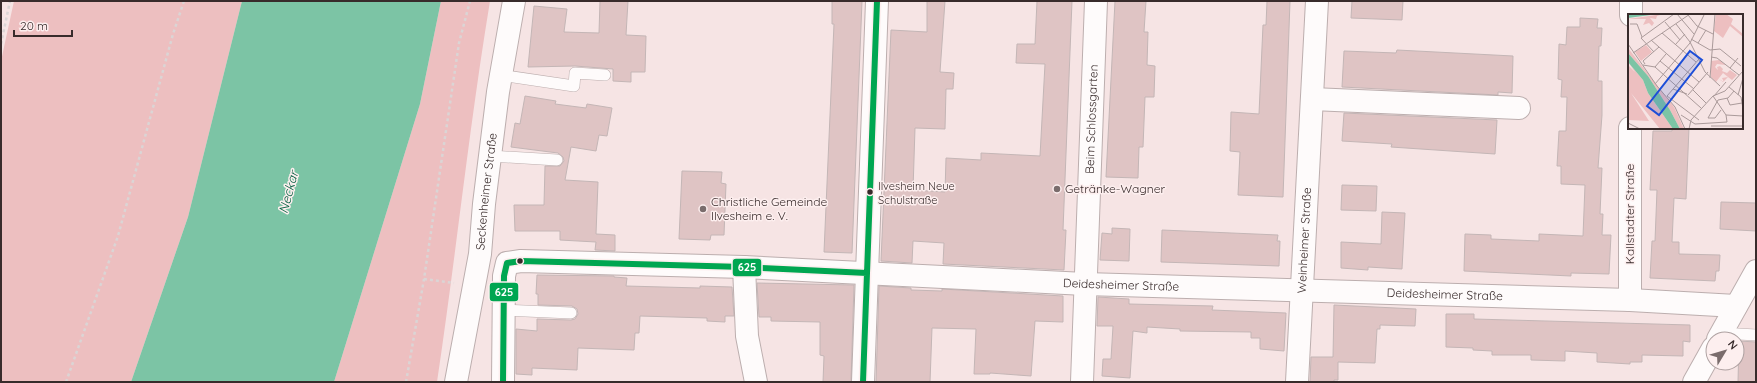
<svg xmlns="http://www.w3.org/2000/svg" width="1757" height="383" viewBox="0 0 1757 383" font-family="Quicksand,sans-serif">
<rect width="100%" height="100%" fill="#f6e4e4"/>
<path fill="#edbfc0" d="M14,1H242L188,217L131,382H1V61Z
M441,1H490C469,128 456,255 437,382H334L420,104Z"/>
<path fill="#7cc4a5" d="M242,1H441L420,104L334,382H131L188,217Z"/>
<path fill="#dfc4c4" stroke="#c4b6b6" d="M600,1H628L626,35L646,36L645,72H631V82L613,81V69L575,66L528,67L534,6L567,9L564,32L599,33Z
M832,1H862L852,253L824,252L834,24H832Z
M927,1H945L940,72L954,73L953,89H946L945,129L915,128L913,190L945,192L946,158L981,160V153L1040,156L1045,64L1016,63L1017,44H1035L1037,1H1072L1063,230H1066L1064,270L943,264L944,243L913,241L912,263L881,261L891,30L927,32Z
M1115,1H1146L1144,32H1148L1147,65L1155,66L1154,97H1145L1143,147H1139L1138,178L1106,177Z
M1267,1H1290L1283,197L1238,195L1240,152L1230,151L1231,112L1259,114L1263,25H1266Z
M1352,1H1403L1402,20L1351,18Z
M1580,18L1598,19L1597,28H1602L1601,46H1599L1598,81H1602V115L1598,168H1602L1600,214H1603L1602,235H1611L1609,274L1571,273V276L1464,271L1465,234L1491,235V239L1539,241V234L1583,236L1585,185L1561,184V166H1557L1559,131H1566L1567,97H1561L1562,80L1558,79L1559,44L1566,45L1567,27H1580Z
M1397,50L1513,56L1512,93L1498,92V95L1342,87L1344,51L1396,53Z
M525,96L556,101L555,104L586,108L587,104L612,108L607,136L599,135L596,151L571,147L565,180L598,182L596,234L615,235V251L595,250L596,242L560,240V231H515L514,205H544L545,166H560L564,161L563,157L558,153L511,147L515,123L520,124Z
M1344,113L1497,120L1495,154L1391,147L1392,144L1342,141Z
M1672,128H1689L1686,199L1674,198L1672,242H1679V254L1720,255L1719,271H1716L1715,281L1650,278L1652,241H1655L1657,190H1650L1653,131H1672Z
M682,171L722,172L721,183L726,184L724,235H711L710,240L679,239Z
M1342,185L1377,186L1376,211L1341,210Z
M1721,202L1756,203V231L1720,229Z
M1382,212L1405,213L1402,269L1368,267V270L1341,268V242L1381,244Z
M1112,228L1130,229L1129,261L1100,260L1102,233L1112,234Z
M1162,230L1278,235L1277,241H1280L1279,266L1161,262Z
M537,275L614,276V277L627,278L626,286L700,288V286L732,287L734,316H725V322L707,321V318L640,316L639,333H635L634,350L578,348L577,370L532,368V375L516,374V329L537,331V319L571,320L575,319L578,314L577,309L572,306L538,305V294H536Z
M757,283L854,285L851,382H823L824,356L820,355V322L771,321V317H759Z
M879,286L911,288V290L942,291V289L1063,296V322L1035,321L1031,376L990,373V374H974L976,329L932,328L930,382H876Z
M1098,297L1129,299V304L1213,306L1212,310L1286,313L1284,351L1260,349V338H1251V332L1180,331V329L1147,327V333L1133,331L1130,378L1102,376L1103,359H1111L1113,326H1097Z
M1334,305L1416,309L1415,326L1380,325V329H1377L1375,363L1338,362V380H1334V382H1310L1311,357H1333Z
M1446,314H1474V319L1690,325V342L1683,341V356L1642,355V362H1630V364L1597,362V353L1565,351V361L1531,360V355H1492V351L1473,350V348L1446,347Z
M1739,341L1756,342V382H1738Z"/>
<g fill="none" stroke-linecap="round" stroke-linejoin="round">
<defs>
<path id="service" d="M500,75L574,86L575,73L605,75
M490,156L557,160
M503,310L571,313
M1721,333L1756,335"/>
<g id="minor">
<path d="M1631,15V1"/>
<path d="M1312,99L1519,108"/>
<path d="M744,267L747,336L756,382"/>
<path d="M1630,300V128"/>
<path d="M1718,339L1756,271"/>
<path id="s1" d="M503,382L504,276L507,263L521,261L744,267L1085,284L1630,300L1736,306"/>
<path d="M863,382L877,1"/>
<path id="s2" d="M1082,382L1096,1"/>
<path id="s3" d="M1297,382L1317,1"/>
<path d="M1694,382L1713,348"/>
</g>
<g id="secondary">
<path id="s4" d="M456,382L480,254L484,204L498,92L514,1"/>
</g>
</defs>
<use href="#service" stroke="#bcaeae" stroke-width="12"/>
<use href="#minor" stroke="#bcaeae" stroke-width="24"/>
<use href="#secondary" stroke="#bcaeae" stroke-width="24"/>
<path stroke="#dbd5d5" stroke-width="2.5" stroke-dasharray="3 3" stroke-linecap="butt" d="M1,44L10,1
M424,279L454,283
M66,382L118,236L173,34L184,1
M406,382L424,279L459,43L470,1"/>
<use href="#service" stroke="#fefbfb" stroke-width="11"/>
<use href="#minor" stroke="#fefbfb" stroke-width="22"/>
<use href="#secondary" stroke="#fefbfb" stroke-width="22"/>
<defs>
<path id="bus-1" d="M503,382L504,276L507,263L521,261L744,267L867,273
M863,382L877,1"/>
</defs>
<use href="#bus-1" stroke="#fdefef" stroke-width="9"/>
<use href="#bus-1" stroke="#00a651" stroke-width="6"/>
</g>
<g fill="#7a6c6c" stroke="#fdefef" stroke-width="1.5">
<circle cx="1057" cy="189" r="4"/>
<circle cx="703" cy="209" r="4"/>
</g>
<g fill="#382b2b" stroke="#fdefef" stroke-width="1.5">
<circle cx="870" cy="192" r="3.5"/>
<circle cx="520" cy="261" r="3.5"/>
</g>
<g text-anchor="middle" stroke-width="3" stroke-linejoin="round" paint-order="stroke">
<g font-size="11" fill="#382b2b" stroke="#fdefef" text-anchor="start">
<text x="878" y="190">Ilvesheim Neue<tspan x="878" dy="14">Schulstraße</tspan></text>
</g>
<g font-size="12" fill="#382b2b" stroke="#fdefef">
<text dy="4" stroke="none"><textPath href="#s2" startOffset="263">Beim Schlossgarten</textPath></text>
<text dy="4" stroke="none"><textPath href="#s4" startOffset="193">Seckenheimer Straße</textPath></text>
<text transform="translate(1630 214) rotate(-90)" y="4">Kallstadter Straße</text>
<text dy="4" stroke="none"><textPath href="#s3" startOffset="142">Weinheimer Straße</textPath></text>
<text dy="4" stroke="none"><textPath href="#s1" startOffset="734">Deidesheimer Straße</textPath></text>
<text dy="4" stroke="none"><textPath href="#s1" startOffset="1058">Deidesheimer Straße</textPath></text>
</g>
<g font-size="12" fill="#382b2b" stroke="#fdefef" text-anchor="start">
<text x="1065" y="193">Getränke-Wagner</text>
<text x="711" y="206">Christliche Gemeinde<tspan x="711" dy="14">Ilvesheim e. V.</tspan></text>
</g>
<g font-size="13" font-style="italic" fill="#0b6345" stroke="#fdefef">
<text transform="translate(288 192) rotate(-75)" y="5">Neckar</text>
</g>
</g>
<g transform="translate(1628 14)">
<rect width="115" height="115" fill="#f6e4e4"/>
<path d="M35,0L29,2L28,5L22,4L26,9L24,12L21,9L15,11L18,5H0ZM88,0H98L105,5L103,10L115,20V23L102,12L95,24L86,17ZM18,31L24,38L13,47L7,38ZM0,34L46,93L56,115H52L42,96L20,62L0,39ZM91,46L98,51L89,50L87,53L90,56L89,53L92,52L95,55L94,57L99,59L102,56L109,61L104,66L100,63L95,68L91,65L96,68L94,64L100,63L95,59L88,68L83,63V47ZM0,48L15,66L20,79L45,115H32L3,79L21,107L0,106V51L7,58Z" fill="#edbfc0"/>
<path d="M0,0H30L0,4ZM0,39L20,62L42,96L52,115H45L20,79L15,66L0,48Z" fill="#7cc4a5"/>
<path fill="none" stroke="#aa9a9a" stroke-width="1" d="M49,0L66,20M60,1L69,12L85,20M37,8L52,26M2,10H9L14,23M48,10L62,28L77,58L92,72M34,19L68,48M63,25L82,36L92,35L113,52M23,26L71,68M70,29L78,16M0,30L29,72L47,93L57,115M47,31L57,20M26,38L13,24L46,0M5,39L62,0M83,43L89,44L111,61M71,45L39,82L71,106M32,47L66,75M17,50L15,47L31,33M15,51L27,53L73,94M27,53L38,40M102,54L110,44M82,64L87,0M27,70L62,29L76,1M101,73L113,83L115,95M45,75L59,80M65,76L78,89M60,81L80,58M110,81L115,64M86,82L98,68M99,84L102,91L114,89M93,96L87,104H80L90,86L100,84L106,77M53,101L67,110L99,108L98,101L85,82M98,101L115,102M0,109L12,115M83,112H115M58,115H61L63,106L85,82L97,77L115,57"/>
<path fill="#1d4ed8" fill-opacity="0.15" stroke="#1d4ed8" stroke-width="2" d="M62,37L74,46L31,101L19,92Z"/>
<rect width="115" height="115" fill="none" stroke="#382b2b" stroke-width="2"/>
</g>
<g stroke="#fdefef" stroke-width="1.5">
<rect x="732" y="258" width="30" height="19" rx="4" fill="#00a651"/>
<rect x="489" y="282" width="30" height="20" rx="4" fill="#00a651"/>
</g>
<g font-size="11" text-anchor="middle" font-weight="bold" fill="#fff">
<text x="747" y="271">625</text>
<text x="504" y="296">625</text>
</g>
<rect width="1757" height="383" fill="none" stroke="#382b2b" stroke-width="4"/>
<g transform="translate(1725 351) rotate(52)"><circle r="19" fill="#fdefef" stroke="#aea1a1"/>
<path d="M0-3L7 15L0 10L-7 15Z" fill="#7a6c6c"/>
<text y="-6" font-size="11" font-weight="bold" text-anchor="middle" fill="#382b2b">N</text>
</g>
<path d="M14 30v6h58v-6" fill="none" stroke="#382b2b" stroke-width="2"/>
<text x="20" y="30" font-size="12" fill="#382b2b" stroke="#fdefef" stroke-width="3" paint-order="stroke">20 m</text>
</svg>
